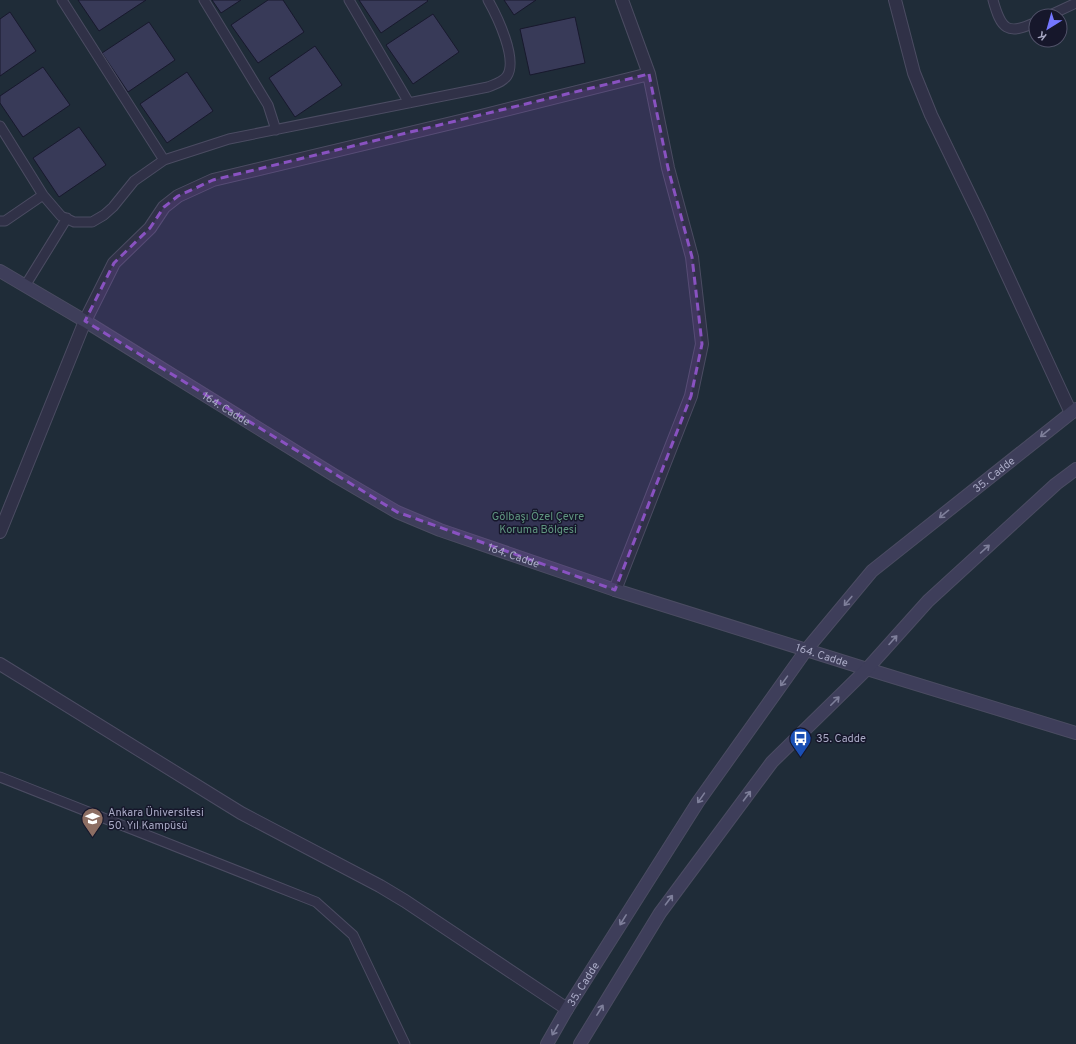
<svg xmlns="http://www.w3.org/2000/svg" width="1076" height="1044" viewBox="0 0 1076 1044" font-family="Overpass,sans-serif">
<rect width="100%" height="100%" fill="#1d1e36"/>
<path fill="#1f2c38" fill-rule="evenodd" d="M0,0H1076V1044H0ZM1036,16H1060V40H1036Z"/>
<path fill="#383a58" stroke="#18192d" d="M78,0H146L99,31Z
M212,0H241L221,13Z
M268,0H283L304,32L258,63L231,25Z
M359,0H427L428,1L381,33Z
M504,0H536L514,15Z
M10,12L36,51L0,76V19Z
M433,14L459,52L413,84L386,45Z
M575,17L585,63L530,75L520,29Z
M149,22L175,60L128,92L102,53Z
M315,46L342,85L295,117L269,78Z
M43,67L70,105L23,137L0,103V96Z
M187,72L213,111L167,143L140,104Z
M79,127L106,165L59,197L33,158Z"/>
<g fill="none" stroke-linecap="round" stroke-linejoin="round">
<defs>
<path id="lane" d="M62,0L164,160
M204,0L268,105L276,130
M349,0L409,103
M993,0C1001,29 1007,36 1036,22
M1048,16L1076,3
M0,126L43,195L61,216L74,222H92L104,215L113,207L134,181L164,160L229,139L488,87C495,84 503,82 507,76C518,59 497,16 488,0
M0,221H5L43,195
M25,286L67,218
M0,777L316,902L353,935L405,1044"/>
<path id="street" d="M895,0L914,73L931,115L980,216L1071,413
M0,532L85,321L114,263L150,228L164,207L178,196L213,180L481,116L649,74
M615,590L691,396L702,344L692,257L668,168L649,74L622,0
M0,664L241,813L380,886L405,901L567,1009"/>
<g id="secondary">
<path id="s1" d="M0,271L85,321L337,477L397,512L440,530L615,590L867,669L1076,733"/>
<path id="s2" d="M547,1044L567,1009L698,802L807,649L872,571L1076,409"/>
<path d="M580,1044L660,913L772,762L867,669L928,601L1056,484L1076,469"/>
</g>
</defs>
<use href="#lane" stroke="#4b4c62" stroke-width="11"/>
<use href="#street" stroke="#4b4c62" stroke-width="14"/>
<use href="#secondary" stroke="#4b4c62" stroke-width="14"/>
<use href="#lane" stroke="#303147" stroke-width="9"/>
<use href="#street" stroke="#303147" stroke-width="12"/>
<use href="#secondary" stroke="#3e3e5a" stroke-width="12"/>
</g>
<defs><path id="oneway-shaft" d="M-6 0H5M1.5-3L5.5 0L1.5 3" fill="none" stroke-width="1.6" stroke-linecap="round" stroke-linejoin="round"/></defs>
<g stroke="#7e7f9a">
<use href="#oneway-shaft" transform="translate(1045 433) rotate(141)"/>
<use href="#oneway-shaft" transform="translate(944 514) rotate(141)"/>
<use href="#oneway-shaft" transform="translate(985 549) rotate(-42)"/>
<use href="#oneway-shaft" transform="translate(848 601) rotate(130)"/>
<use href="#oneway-shaft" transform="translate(893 640) rotate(-48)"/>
<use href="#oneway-shaft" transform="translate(784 681) rotate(126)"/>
<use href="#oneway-shaft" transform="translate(835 701) rotate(-45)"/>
<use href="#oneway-shaft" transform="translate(747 796) rotate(-53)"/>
<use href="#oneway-shaft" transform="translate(701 798) rotate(125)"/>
<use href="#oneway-shaft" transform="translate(669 900) rotate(-53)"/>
<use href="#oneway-shaft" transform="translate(623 920) rotate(122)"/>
<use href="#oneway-shaft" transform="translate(600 1010) rotate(-58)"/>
<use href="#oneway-shaft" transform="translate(555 1030) rotate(120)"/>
</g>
<path fill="#8952c1" fill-opacity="0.2" stroke="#8952c1" stroke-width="3" stroke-dasharray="8 5" stroke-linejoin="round" d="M649,74L668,168L692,257L702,344L691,396L615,590L397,512L85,321L114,263L150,228L164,207L178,196L213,180Z"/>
<defs>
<symbol id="bus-pin" viewBox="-11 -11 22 30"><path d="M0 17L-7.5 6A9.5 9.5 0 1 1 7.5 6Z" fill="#1a4fb4" stroke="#16172b"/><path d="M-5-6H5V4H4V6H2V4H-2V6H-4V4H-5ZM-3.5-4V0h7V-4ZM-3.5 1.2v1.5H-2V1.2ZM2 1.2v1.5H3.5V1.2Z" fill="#fff"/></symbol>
<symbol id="university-pin" viewBox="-11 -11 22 30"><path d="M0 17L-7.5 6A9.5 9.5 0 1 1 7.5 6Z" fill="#8d6e63" stroke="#16172b"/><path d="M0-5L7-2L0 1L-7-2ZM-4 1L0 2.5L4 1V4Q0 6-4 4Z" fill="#fff"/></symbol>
</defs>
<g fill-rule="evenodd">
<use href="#bus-pin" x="788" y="726" width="25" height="34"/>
<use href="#university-pin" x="80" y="806" width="25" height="34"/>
</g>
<g text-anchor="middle" stroke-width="3" stroke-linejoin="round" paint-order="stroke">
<g font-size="11" fill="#a9aac5" stroke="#16172b">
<text dy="4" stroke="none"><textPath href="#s1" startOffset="265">164. Cadde</textPath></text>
<text dy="4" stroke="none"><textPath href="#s2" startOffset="730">35. Cadde</textPath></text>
<text dy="4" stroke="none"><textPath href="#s1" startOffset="589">164. Cadde</textPath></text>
<text dy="4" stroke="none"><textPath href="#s1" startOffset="913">164. Cadde</textPath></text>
<text dy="4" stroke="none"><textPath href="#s2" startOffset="70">35. Cadde</textPath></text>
</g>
<g font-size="11" fill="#609680" stroke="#16172b">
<text x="538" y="520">Gölbaşı Özel Çevre<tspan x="538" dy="13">Koruma Bölgesi</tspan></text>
</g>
<g font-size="11" fill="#a9aac5" stroke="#16172b" text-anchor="start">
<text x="816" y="742">35. Cadde</text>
<text x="108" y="816">Ankara Üniversitesi<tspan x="108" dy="13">50. Yıl Kampüsü</tspan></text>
</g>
</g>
<g transform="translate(1048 28) rotate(217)"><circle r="19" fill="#16172b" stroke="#515269"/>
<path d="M0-3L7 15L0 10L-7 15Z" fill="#7477ff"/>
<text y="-6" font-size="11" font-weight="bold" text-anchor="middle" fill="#a9aac5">K</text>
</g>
</svg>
